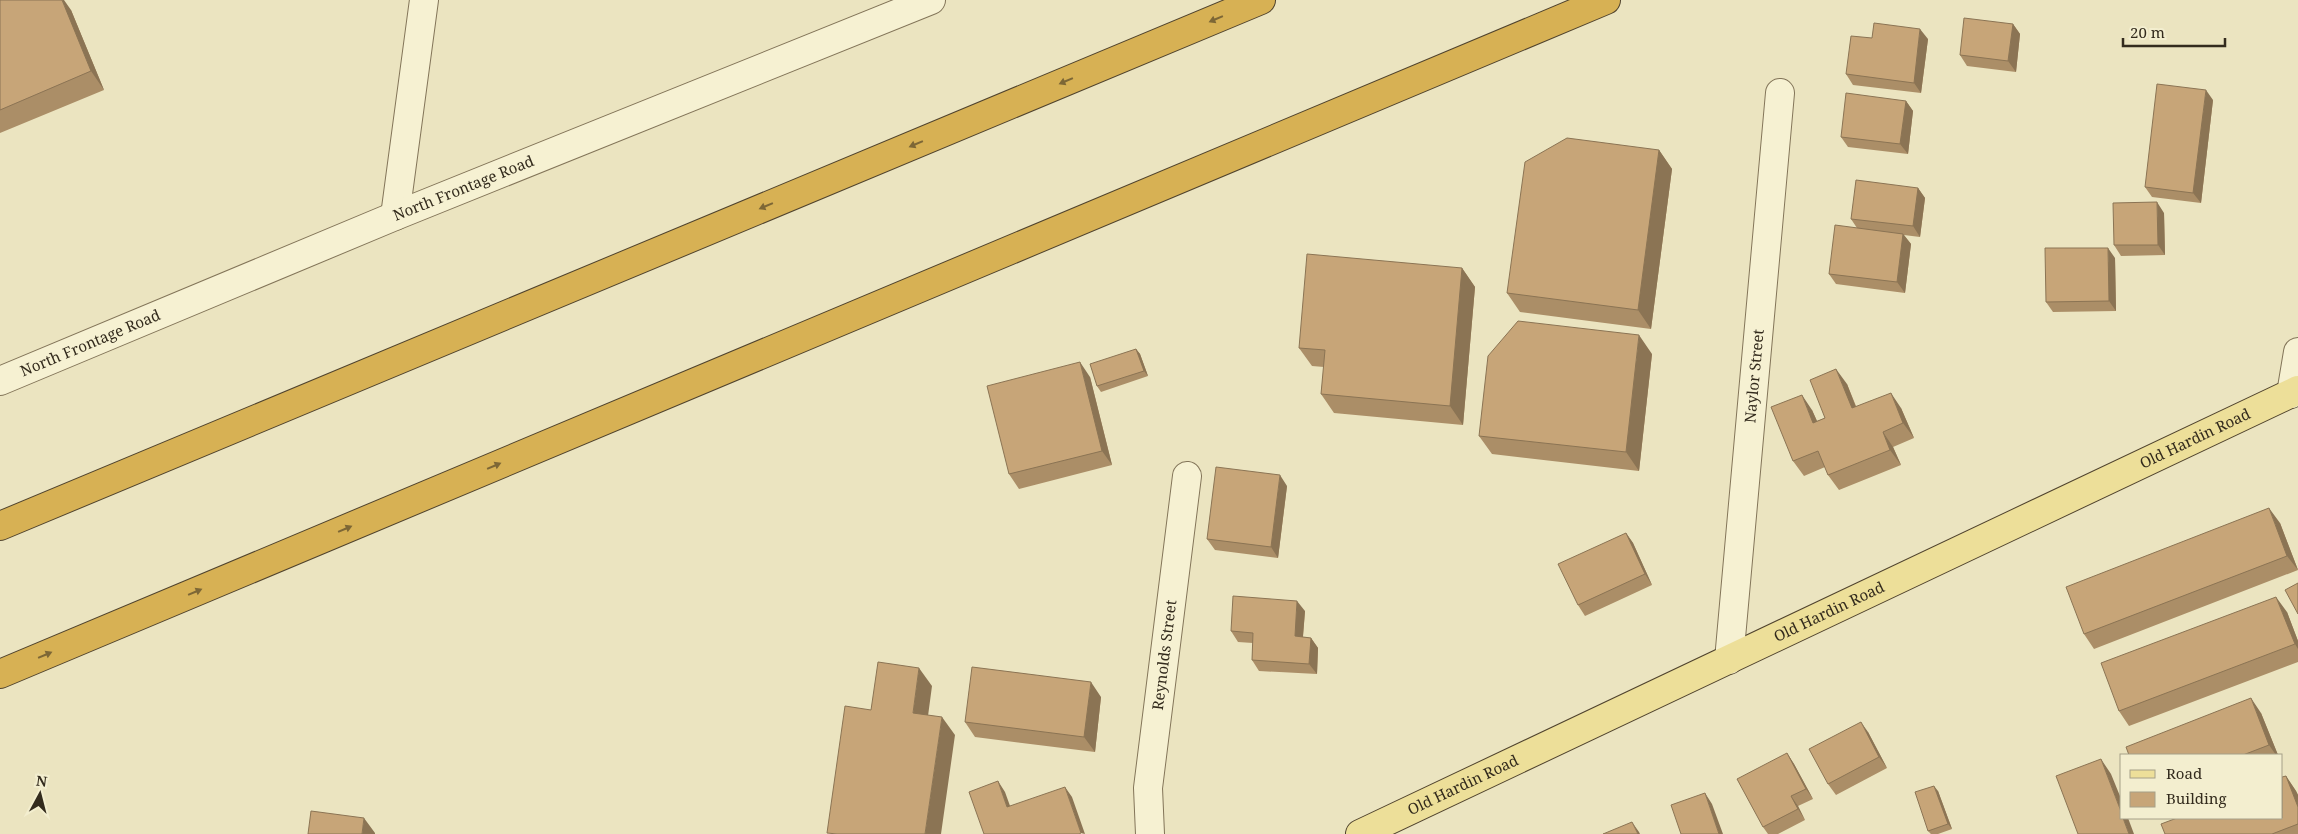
<svg xmlns="http://www.w3.org/2000/svg" width="2298" height="834" viewBox="0 0 2298 834" font-family="'Noto Serif',serif">
<rect width="100%" height="100%" fill="#ebe4c0"/>
<g fill="none" stroke-linecap="round" stroke-linejoin="round">
<defs>
<g id="minor">
<path d="M395,216L424,0"/>
<path id="s1" d="M0,381L395,216L931,0"/>
<path d="M2291,394L2298,352"/>
<path id="s2" d="M1729,660L1780,93"/>
<path id="s3" d="M1150,834L1148,788L1187,476"/>
</g>
<g id="major">
<path id="s4" d="M1360,834L2298,390"/>
</g>
<path id="highway" d="M0,526L1261,0
M0,674L1606,0"/>
</defs>
<use href="#minor" stroke="#837559" stroke-width="30"/>
<use href="#major" stroke="#50432d" stroke-width="30"/>
<use href="#highway" stroke="#50432d" stroke-width="30"/>
<use href="#minor" stroke="#f6f1d2" stroke-width="28"/>
<use href="#major" stroke="#eddf99" stroke-width="28"/>
<use href="#highway" stroke="#d7b154" stroke-width="28"/>
</g>
<path fill="#ab8e67" d="M0,0L71,10L104,90L0,133Z
M2013,24L2020,34L2016,72L1967,66L1960,55Z
M1928,39L1921,93L1853,85L1846,74Z
M2213,100L2201,203L2152,197L2145,187Z
M1906,101L1913,111L1908,154L1848,147L1841,137Z
M1659,150L1672,169L1651,329L1520,312L1507,293Z
M1918,188L1925,198L1920,237L1904,235L1911,244L1905,293L1836,284L1829,274L1857,228L1851,219Z
M2164,213L2165,255L2121,256L2114,245Z
M2115,258L2116,311L2053,312L2046,302Z
M1462,268L1475,287L1463,425L1334,413L1321,394L1324,367L1312,366L1299,348Z
M1136,349L1140,354L1148,376L1101,392L1097,386Z
M1652,354L1639,471L1492,454L1479,436Z
M1090,377L1112,465L1019,489L1009,474Z
M1847,384L1856,406L1901,408L1914,438L1893,447L1901,465L1839,490L1828,475L1825,467L1804,476L1793,461L1812,410L1817,421L1825,418Z
M1287,486L1278,558L1215,550L1207,539Z
M2280,523L2298,570L2094,649L2084,634Z
M1626,533L1633,543L1652,585L1585,616L1578,605Z
M1305,611L1303,637L1311,638L1318,648L1317,674L1259,671L1252,660L1253,643L1238,642L1231,631Z
M2287,612L2298,641V662L2129,726L2119,711Z
M1101,697L1095,752L975,737L965,722Z
M2261,713L2278,755H2129Z
M1868,732L1887,768L1836,795L1828,784Z
M1787,753L1794,764L1813,799L1798,806L1805,820L1778,834H1768L1763,827Z
M2286,776L2296,791L2298,795V834H2165Z
M1938,791L1952,829L1938,834H1931L1928,831Z"/>
<path fill="#8b7454" d="M62,0H64L71,10L104,90L91,71Z
M2013,24L2020,34L2016,72L2008,61Z
M1920,29L1928,39L1921,93L1914,83Z
M2206,90L2213,100L2201,203L2193,193Z
M1906,101L1913,111L1908,154L1900,144Z
M1659,150L1672,169L1651,329L1638,310Z
M1918,188L1925,198L1920,237L1913,226Z
M2157,202L2164,213L2165,255L2158,245Z
M1903,234L1911,244L1905,293L1897,282Z
M2108,248L2115,258L2116,311L2109,301Z
M1462,268L1475,287L1463,425L1450,406Z
M1639,335L1652,354L1639,471L1626,452Z
M1136,349L1140,354L1148,376L1144,371Z
M1080,362L1090,377L1112,465L1102,451Z
M1836,369L1847,384L1862,423L1852,408Z
M1891,393L1901,408L1914,438L1903,423Z
M1802,395L1812,410L1824,437L1813,423Z
M1883,432L1893,447L1901,465L1890,450Z
M1280,475L1287,486L1278,558L1271,547Z
M2269,508L2280,523L2298,570L2287,556Z
M1626,533L1633,543L1652,585L1645,574Z
M2276,597L2287,612L2298,641V649L2295,644Z
M1297,601L1305,611L1302,647L1295,636Z
M1311,638L1318,648L1317,674L1309,664Z
M919,668L932,686L926,731L913,713Z
M1091,682L1101,697L1095,752L1084,737Z
M2251,698L2261,713L2278,755H2276L2269,745Z
M942,717L955,735L941,834H925Z
M1861,722L1868,732L1887,768L1879,757Z
M1787,753L1794,764L1813,799L1806,789Z
M2101,759L2111,774L2122,801V814Z
M2286,776L2296,791L2298,795V807Z
M998,781L1005,792L1014,817L1007,807Z
M1934,786L1938,791L1952,829L1948,824Z
M1065,787L1072,797L1085,834L1081,833Z
M1705,793L1712,804L1723,834H1719Z
M1791,796L1798,806L1805,820L1798,809Z
M364,818L375,833V834H362Z
M2123,818H2128L2134,834H2129Z
M1632,822L1639,832L1640,834H1638Z"/>
<path fill="#c7a578" stroke="#8b7454" d="M0,0H62L91,71L0,110Z
M1964,18L2013,24L2008,61L1960,55Z
M1874,23L1920,29L1914,83L1846,74L1851,36L1872,38Z
M2157,84L2206,90L2193,193L2145,187Z
M1846,93L1906,101L1900,144L1841,137Z
M1567,138L1659,150L1638,310L1507,293L1525,162Z
M1856,180L1918,188L1913,226L1851,219Z
M2157,202L2158,245H2114L2113,203Z
M1835,225L1903,234L1897,282L1829,274Z
M2045,248H2108L2109,301L2046,302Z
M1307,254L1462,268L1450,406L1321,394L1325,350L1299,348Z
M1518,321L1639,335L1626,452L1479,436L1488,356Z
M1136,349L1144,371L1097,386L1090,364Z
M1080,362L1102,451L1009,474L987,386Z
M1836,369L1852,408L1891,393L1903,423L1883,432L1890,450L1828,475L1818,451L1793,461L1771,407L1802,395L1813,423L1825,418L1810,380Z
M1216,467L1280,475L1271,547L1207,539Z
M2269,508L2287,556L2084,634L2066,587Z
M1626,533L1645,574L1578,605L1558,564Z
M2298,583V614L2285,590Z
M1233,596L1297,601L1295,636L1311,638L1309,664L1252,660L1253,633L1231,631Z
M2276,597L2295,644L2119,711L2101,663Z
M878,662L919,668L913,713L942,717L925,834H837L827,833L845,706L871,710Z
M972,667L1091,682L1084,737L965,722Z
M2251,698L2269,745L2243,755H2129L2126,747Z
M1861,722L1879,757L1828,784L1809,749Z
M1787,753L1806,789L1791,796L1798,809L1763,827L1737,779Z
M2101,759L2122,814V818H2123L2129,834H2078L2056,776Z
M2286,776L2298,807V824L2272,834H2165L2161,824L2177,818H2282V777Z
M998,781L1007,807L1065,787L1081,833L1079,834H984L969,792Z
M1934,786L1948,824L1928,831L1915,792Z
M1705,793L1719,834H1681L1671,805Z
M311,811L364,818L362,834H308Z
M1632,822L1638,834H1603Z"/>
<defs><path id="oneway-solid" d="M-6-.8H1V-3.2L6.5 0L1 3.2V.8H-6Z" transform="scale(1.25)"/></defs>
<g fill="#7d6736">
<use href="#oneway-solid" transform="translate(1216 19) rotate(157)"/>
<use href="#oneway-solid" transform="translate(1066 81) rotate(157)"/>
<use href="#oneway-solid" transform="translate(916 144) rotate(157)"/>
<use href="#oneway-solid" transform="translate(766 206) rotate(157)"/>
<use href="#oneway-solid" transform="translate(494 466) rotate(-23)"/>
<use href="#oneway-solid" transform="translate(345 529) rotate(-23)"/>
<use href="#oneway-solid" transform="translate(195 592) rotate(-23)"/>
<use href="#oneway-solid" transform="translate(45 655) rotate(-23)"/>
</g>
<g text-anchor="middle" stroke-width="5" stroke-linejoin="round" paint-order="stroke">
<g font-size="15" fill="#332b1d" stroke="#f3eecf">
<text dy="5" stroke="none"><textPath href="#s1" startOffset="502">North Frontage Road</textPath></text>
<text dy="5" stroke="none"><textPath href="#s1" startOffset="98">North Frontage Road</textPath></text>
<text dy="5" stroke="none"><textPath href="#s2" startOffset="285">Naylor Street</textPath></text>
<text dy="5" stroke="none"><textPath href="#s4" startOffset="924">Old Hardin Road</textPath></text>
<text dy="5" stroke="none"><textPath href="#s4" startOffset="519">Old Hardin Road</textPath></text>
<text dy="5" stroke="none"><textPath href="#s3" startOffset="180">Reynolds Street</textPath></text>
<text dy="5" stroke="none"><textPath href="#s4" startOffset="114">Old Hardin Road</textPath></text>
</g>
</g>
<rect x="2120" y="754" width="162" height="65" fill="#f3eecf" stroke="#a6a088"/>
<rect x="2130" y="770" width="25" height="8" fill="#eddf99" stroke="#a6a088"/>
<text x="2166" y="779" font-size="15" fill="#332b1d">Road</text>
<rect x="2130" y="792" width="25" height="15" fill="#c7a578" stroke="#a6a088"/>
<text x="2166" y="804" font-size="15" fill="#332b1d">Building</text>
<g transform="translate(40 794) rotate(7)" stroke="#f3eecf" stroke-width="4" paint-order="stroke">
<path d="M0-4L9 19L0 12L-9 19Z" fill="#332b1d"/>
<text y="-8" font-size="14" font-weight="bold" text-anchor="middle" fill="#332b1d">N</text>
</g>
<path d="M2123 38v8h102v-8" fill="none" stroke="#332b1d" stroke-width="2.5"/>
<text x="2130" y="38" font-size="15" fill="#332b1d" stroke="#f3eecf" stroke-width="4" paint-order="stroke">20 m</text>
</svg>
